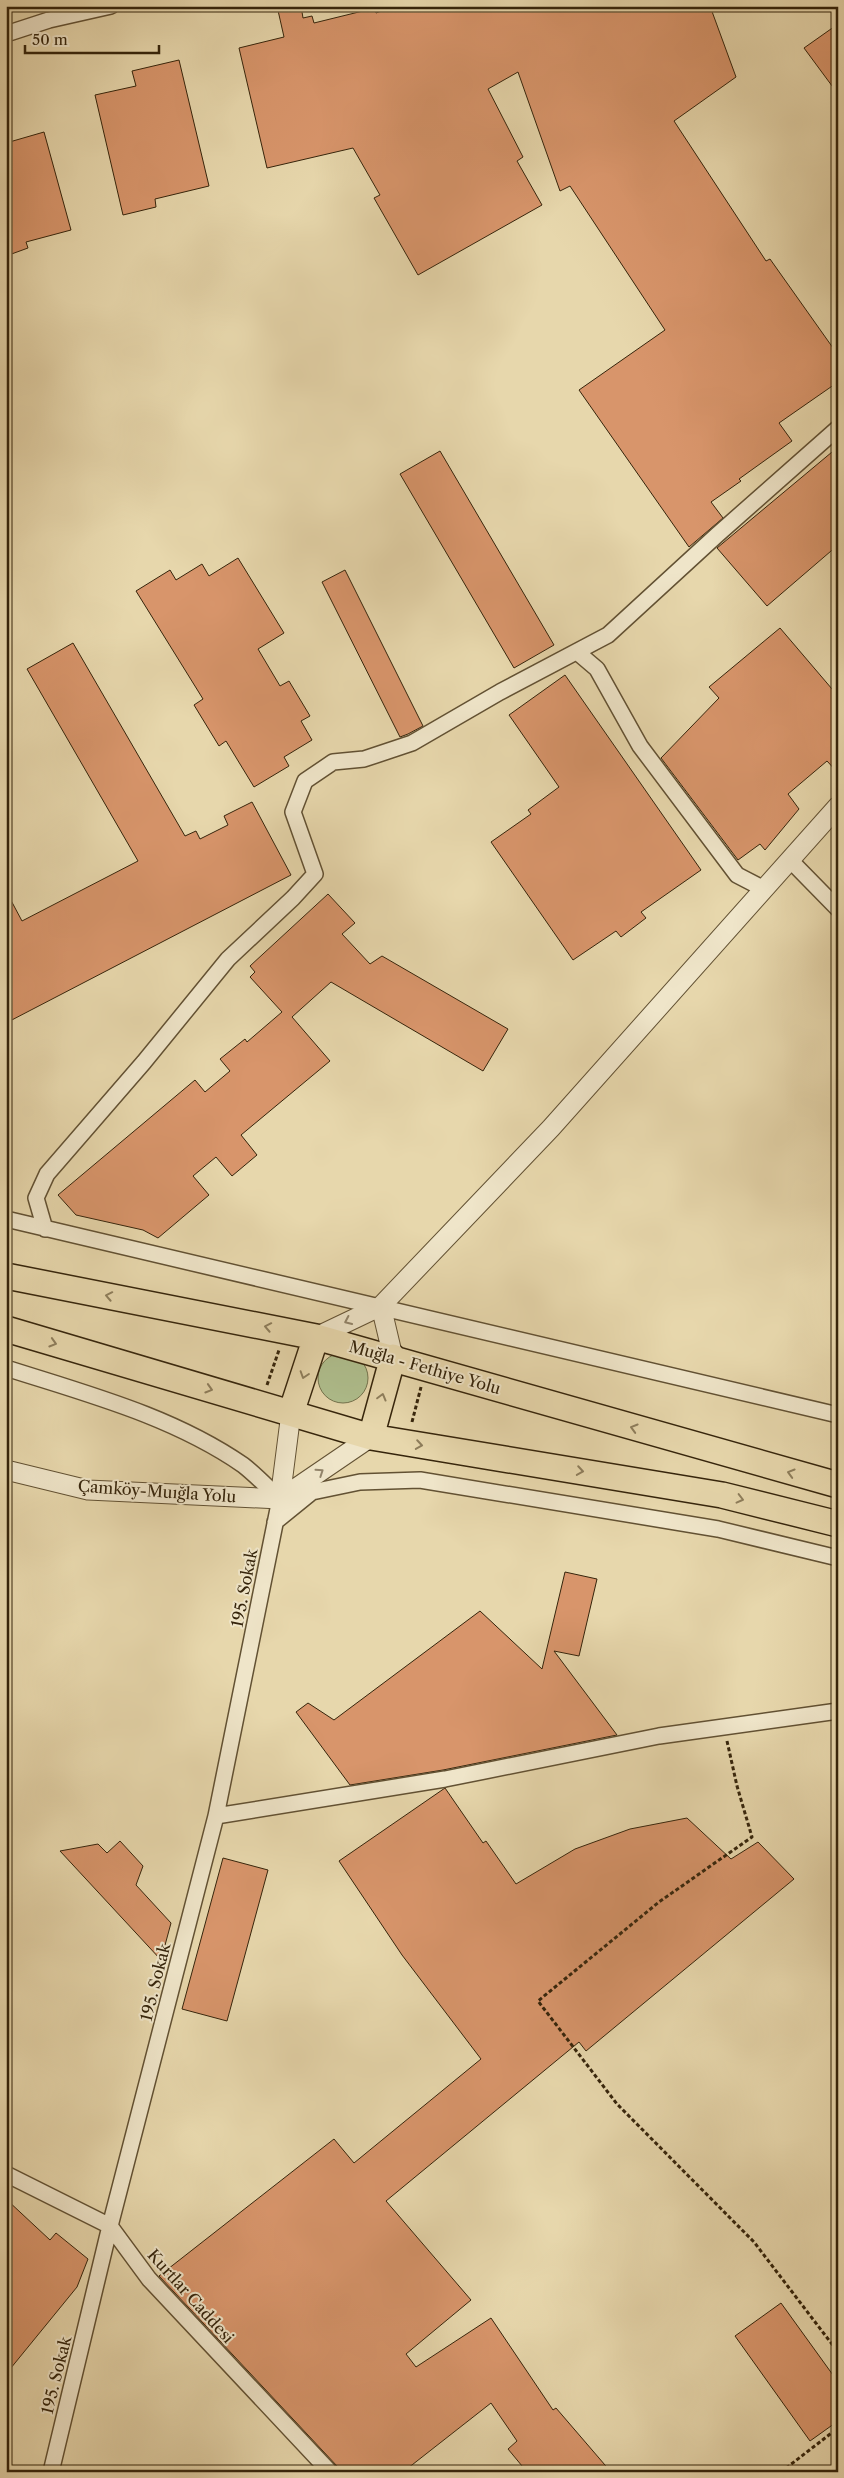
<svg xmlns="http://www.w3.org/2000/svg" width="844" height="2478" viewBox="0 0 844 2478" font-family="'Libre Caslon Text',serif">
<rect width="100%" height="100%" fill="#e7d7ac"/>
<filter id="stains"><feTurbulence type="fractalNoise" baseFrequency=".004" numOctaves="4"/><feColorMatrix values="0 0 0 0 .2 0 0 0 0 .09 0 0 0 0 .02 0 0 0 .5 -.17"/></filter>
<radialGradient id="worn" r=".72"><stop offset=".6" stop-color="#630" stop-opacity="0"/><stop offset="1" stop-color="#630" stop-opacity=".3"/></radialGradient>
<path fill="#afbf8e" stroke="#72724c" d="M318 1378a25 25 0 1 1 50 0a25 25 0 1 1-50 0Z"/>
<path fill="#d8956b" stroke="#35240b" d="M277,6H301L303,18L312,16L314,23L375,8L376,13L395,6H710L736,77L674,121L766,261L770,259L838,355V382L779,423L792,441L739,479L741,481L711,502L723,518L689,547L579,390L665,330L570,186L560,191L518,72L488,89L523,157L517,161L542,205L418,275L374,198L380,195L353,148L267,168L239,48L284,37Z
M838,24V94L804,48Z
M179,60L209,186L155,199L156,207L123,215L95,95L136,86L132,71Z
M44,132L71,230L26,242L28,248L6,256V143Z
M838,447V545L767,606L717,548Z
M440,451L554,645L514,668L400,474Z
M238,558L284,633L258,649L280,686L289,681L310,716L301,721L312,740L284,757L289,766L254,787L226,741L219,746L194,705L203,699L136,591L170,570L176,580L202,564L209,576Z
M345,570L423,726L408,734L400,737L322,582Z
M780,628L838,696V773L827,761L788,794L799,809L765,850L760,844L738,860L661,758L719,698L709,687Z
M73,643L185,836L196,831L200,839L228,825L224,816L252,802L291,875L6,1023V891L22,921L138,861L27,669Z
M565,675L701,870L641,912L646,918L621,937L616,931L573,960L491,842L531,814L528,810L559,787L509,715Z
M328,894L355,923L342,934L370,964L382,956L508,1029L483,1071L331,982L292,1017L330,1061L241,1135L257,1155L232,1176L216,1157L193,1176L209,1195L158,1238L143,1230L76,1215L58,1195L195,1080L205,1092L230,1071L220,1059L245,1039L247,1042L282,1012L250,977L255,972L250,966Z
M565,1572L597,1579L579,1656L554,1651L617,1735L443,1770L350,1785L296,1712L308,1703L334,1720L480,1611L542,1669Z
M445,1788L483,1843L486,1841L516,1884L575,1849L630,1829L687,1818L731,1859L758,1842L794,1879L586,2051L579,2042L386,2201L471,2300L406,2354L416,2367L491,2318L553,2410L556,2408L611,2472H527L508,2449L517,2441L491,2403L403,2472H340L337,2466L159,2276L334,2139L354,2163L481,2059L402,1955L339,1861Z
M120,1841L143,1866L136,1885L171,1923L161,1960L60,1851L98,1844L107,1853Z
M223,1858L268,1870L227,2021L182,2009Z
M6,2199L50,2240L56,2233L88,2259L77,2287L6,2374Z
M781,2303L838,2382V2421L810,2441L735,2336Z"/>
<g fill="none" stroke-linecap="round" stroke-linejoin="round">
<defs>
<path id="minor" d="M6,34L49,20L111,6
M577,652L597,669L640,746L737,875L764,889
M790,860L838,909
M6,1219L838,1415
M45,1229L36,1198L47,1174L144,1062L228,959L293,898L315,874L293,812L305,781L333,762L364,759L412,743L500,692L608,635L717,535L838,428
M6,1368C87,1394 172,1416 243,1465C256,1475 268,1488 280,1499L216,1816L110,2226L51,2472
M275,1522L312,1492L360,1482L420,1480L718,1529L838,1558
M216,1816L445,1779L659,1736L838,1711
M6,2174L110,2226L149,2279L330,2472"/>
<path id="tertiary" d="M381,1306L393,1357
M316,1337L381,1306L551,1128L838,806
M6,1470L88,1490L280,1499
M280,1499L371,1437
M280,1499L291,1413"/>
<path id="trunk" d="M6,1276L316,1337L838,1485
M6,1329L371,1437L722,1495L838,1524
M291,1413L316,1337
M371,1437L393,1357"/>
</defs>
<use href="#minor" stroke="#625133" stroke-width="18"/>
<use href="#tertiary" stroke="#625133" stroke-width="21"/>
<use href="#trunk" stroke="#35240b" stroke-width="28"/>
<path stroke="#35240b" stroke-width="3" stroke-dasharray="4 2.5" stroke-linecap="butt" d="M267,1385L279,1350
M412,1422L421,1387
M727,1741L737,1786L752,1837L659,1902L538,2001L617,2104L754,2242L838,2352
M781,2472L838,2428"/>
<use href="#minor" stroke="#efe5c9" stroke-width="15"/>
<use href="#tertiary" stroke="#efe5c9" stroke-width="19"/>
<use href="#trunk" stroke="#e7d7ac" stroke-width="25"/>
</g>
<defs><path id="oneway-chevron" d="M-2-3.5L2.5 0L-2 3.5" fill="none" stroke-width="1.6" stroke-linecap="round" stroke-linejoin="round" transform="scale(1.25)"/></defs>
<g stroke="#8e7e5c">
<use href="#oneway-chevron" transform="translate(109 1296) rotate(-169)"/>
<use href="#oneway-chevron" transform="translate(268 1327) rotate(-169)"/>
<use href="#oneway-chevron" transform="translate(53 1343) rotate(17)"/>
<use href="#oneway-chevron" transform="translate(304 1375) rotate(108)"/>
<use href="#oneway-chevron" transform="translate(209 1389) rotate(17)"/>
<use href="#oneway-chevron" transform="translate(382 1397) rotate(-75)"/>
<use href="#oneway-chevron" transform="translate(634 1428) rotate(-164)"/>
<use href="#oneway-chevron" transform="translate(419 1445) rotate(9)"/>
<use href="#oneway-chevron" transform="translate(580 1471) rotate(9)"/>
<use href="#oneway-chevron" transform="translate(791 1473) rotate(-164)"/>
<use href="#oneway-chevron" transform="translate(740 1499) rotate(14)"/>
</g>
<g stroke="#92846a">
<use href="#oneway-chevron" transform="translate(348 1321) rotate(155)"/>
<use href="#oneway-chevron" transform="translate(320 1472) rotate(-34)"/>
</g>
<g text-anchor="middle" stroke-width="4" stroke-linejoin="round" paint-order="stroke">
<g font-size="16" fill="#35240b" stroke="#efe5c9">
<text transform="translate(425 1367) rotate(16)" y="6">Muğla - Fethiye Yolu</text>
<text transform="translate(157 1491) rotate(4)" y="6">Çamköy-Muığla Yolu</text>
<text transform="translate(244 1588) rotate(-79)" y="6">195. Sokak</text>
<text transform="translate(155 1982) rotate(-76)" y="6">195. Sokak</text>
<text transform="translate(191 2296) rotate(48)" y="6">Kurtlar Caddesi</text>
<text transform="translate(56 2375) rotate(-76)" y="6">195. Sokak</text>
</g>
</g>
<rect width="844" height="2478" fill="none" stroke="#e7d7ac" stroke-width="25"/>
<rect x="8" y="8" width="829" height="2463" fill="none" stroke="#35240b" stroke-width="2.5"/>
<rect x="12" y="12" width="819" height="2453" fill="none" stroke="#35240b"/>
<path d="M25 45v8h134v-8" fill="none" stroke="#35240b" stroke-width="2.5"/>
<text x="32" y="45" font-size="15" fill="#35240b" stroke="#efe5c9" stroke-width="4" paint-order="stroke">50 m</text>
<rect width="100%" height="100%" filter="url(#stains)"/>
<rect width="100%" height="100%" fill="url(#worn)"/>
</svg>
